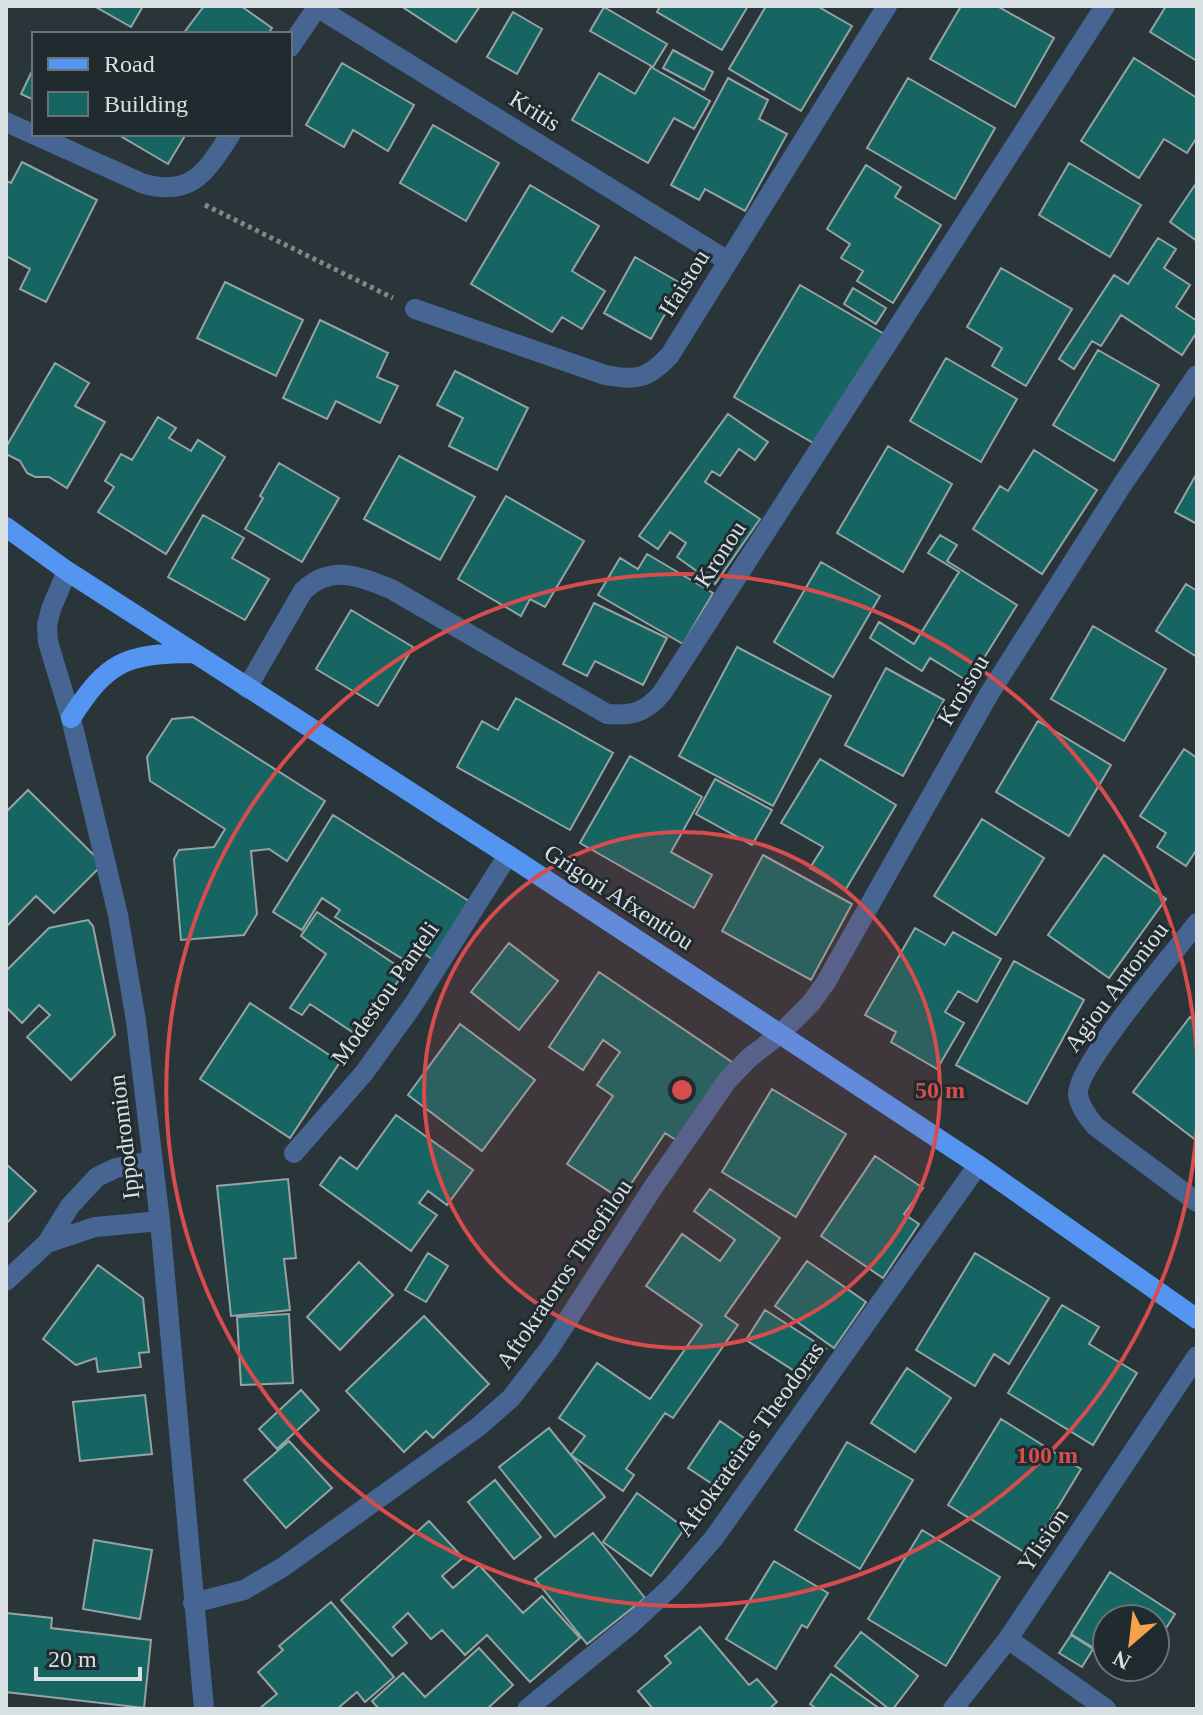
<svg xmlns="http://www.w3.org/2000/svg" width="1203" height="1715" viewBox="0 0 1203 1715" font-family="'Times New Roman',serif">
<rect width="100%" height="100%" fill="#293539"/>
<path fill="#166563" stroke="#95a4a3" stroke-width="2" d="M94,6H143L131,27Z
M204,6H241L272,28L268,34H183Z
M401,6H480L456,42Z
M660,6H748L722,50L657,12Z
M766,6H817L852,26L801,111L729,69Z
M961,6H997L1054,38L1015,107L930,59Z
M1166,6H1197V61L1150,32Z
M604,7L667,44L653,67L590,31Z
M513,12L542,29L517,74L487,57Z
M673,50L713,72L704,90L663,68Z
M1134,58L1197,98V137L1187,153L1164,139L1139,178L1081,141Z
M342,63L414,105L388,151L353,130L344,147L306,125Z
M34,67V100L21,94Z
M651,67L710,101L694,129L674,118L648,163L572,120L599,73L635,94Z
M728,78L768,100L759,119L787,134L745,211L705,189L699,200L671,185Z
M908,78L995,128L955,199L867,148Z
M433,125L499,163L466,221L400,183Z
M117,134H186L168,164Z
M22,162L97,200L46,302L20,289L30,269L6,256V181L11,183Z
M1069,163L1141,205L1110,257L1039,215Z
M866,165L901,187L895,197L941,225L893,303L857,281L863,271L841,258L850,244L827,229Z
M1197,182V241L1170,222Z
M530,185L599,226L572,271L605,291L582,329L562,317L552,332L471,284Z
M1158,238L1176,249L1164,268L1190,285L1176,307L1197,321V332L1182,355L1121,315L1101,346L1092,341L1074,369L1059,359L1114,275L1128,284Z
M635,257L682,284L651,339L604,313Z
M1001,268L1072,309L1026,386L992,366L1002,348L967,327Z
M225,282L303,320L276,376L197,338Z
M800,285L886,335L820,447L734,397Z
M853,288L886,308L876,324L844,304Z
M320,320L388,353L377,377L398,386L380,423L336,401L327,419L283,398Z
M1098,350L1159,385L1114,461L1053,425Z
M946,358L1017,399L981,462L910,421Z
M55,363L89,383L75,406L105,422L67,488L49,477H35L27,473L20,461L6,454V447Z
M455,371L528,408L497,470L449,446L463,418L437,405Z
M728,414L768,442L755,460L739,449L720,476L712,471L705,482L760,519L715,584L677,557L686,543L670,532L658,549L639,536Z
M158,417L176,428L169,438L191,451L198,440L225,457L166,554L98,512L114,487L105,481L121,454L132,460Z
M888,446L952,484L903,572L837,533Z
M1034,450L1097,490L1042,574L973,529L1000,486L1008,491Z
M399,456L475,497L440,560L364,519Z
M279,463L339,498L302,562L245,529L263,498L260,496Z
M1197,473V524L1175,512Z
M506,496L584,541L545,607L530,599L521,616L458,579Z
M203,515L244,538L232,558L269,579L245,620L168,577Z
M940,535L957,545L947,561L1017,605L969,682L930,658L922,671L870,638L879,622L914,644L959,572L928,553Z
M647,554L713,593L683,644L598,595L620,558L638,569Z
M821,562L880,596L833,677L774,642Z
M1186,584L1197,591V657L1156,631Z
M594,603L667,638L643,685L595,661L587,676L563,664Z
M351,610L413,647L378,706L316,669Z
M1093,626L1166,669L1124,741L1051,699Z
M737,647L831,696L773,806L679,756Z
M886,668L944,700L903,776L845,745Z
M516,698L613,753L570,830L457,767L482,721L498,730Z
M193,717L325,801L287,861L269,849L251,851L257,914L244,935L181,940L174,859L179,850L214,847L225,829L150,781L147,757L172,719Z
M1038,721L1111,765L1069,836L996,792Z
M1184,749L1197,758V849L1186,866L1157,847L1166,833L1140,816Z
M630,756L702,797L671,852L712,875L694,908L580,843Z
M820,759L896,805L846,889L810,868L823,847L781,823Z
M715,779L772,810L752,845L696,814Z
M28,790L103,864L54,913L36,896L6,927V812Z
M333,815L472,903L435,961L414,947L406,961L335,917L340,910L322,898L302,930L273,912Z
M982,819L1044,858L996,935L934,896Z
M763,855L852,904L811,980L722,931Z
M1104,855L1166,899L1109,978L1048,935Z
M317,912L405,971L360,1037L310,1004L302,1015L290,1008L326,954L301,936Z
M88,920L93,926L115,1035L71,1080L27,1037L50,1015L39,1005L22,1023L6,1007V971L49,928Z
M915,928L945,945L953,932L1001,959L977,1002L958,991L945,1012L964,1023L937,1069L891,1042L896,1032L865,1015Z
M509,943L558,981L519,1030L471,992Z
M1014,961L1084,1000L1027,1104L956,1065Z
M599,972L732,1062L679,1142L665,1133L621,1199L567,1164L613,1096L597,1085L620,1052L603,1040L583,1070L549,1047Z
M250,1003L340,1062L290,1138L200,1079Z
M1190,1017L1197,1022V1141L1133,1092Z
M460,1024L535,1080L482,1151L408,1095Z
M772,1089L846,1134L796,1217L722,1172Z
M396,1115L473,1170L447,1205L428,1191L419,1203L437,1215L411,1251L320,1185L340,1157L357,1169Z
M875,1156L923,1188L904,1214L919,1224L883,1278L821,1236Z
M6,1164L36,1191L6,1224Z
M288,1179L296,1258L284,1259L290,1310L231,1316L217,1186Z
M710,1189L780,1238L725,1316L738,1325L673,1418L665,1413L626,1469L634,1475L623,1491L571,1455L585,1436L559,1418L597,1363L650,1399L702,1325L646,1286L682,1234L720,1261L735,1240L694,1211Z
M428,1253L448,1266L426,1302L405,1290Z
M975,1253L1049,1298L1009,1364L994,1354L975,1386L916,1350Z
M807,1261L866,1302L834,1348L775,1306Z
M359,1262L393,1295L340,1350L307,1317Z
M98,1265L143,1298L149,1352L139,1353L141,1367L98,1372L96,1358L76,1365L43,1339Z
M1062,1305L1099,1327L1089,1344L1137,1373L1093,1445L1008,1393Z
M765,1310L826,1349L807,1379L746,1340Z
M289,1314L293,1383L241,1385L237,1317Z
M424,1316L489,1384L433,1438L426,1431L404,1452L346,1391Z
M907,1368L951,1398L915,1452L871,1423Z
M301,1390L319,1410L277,1449L259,1429Z
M145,1395L152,1454L80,1461L73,1402Z
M1001,1419L1081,1469L1029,1555L948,1505Z
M720,1421L751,1443L720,1489L688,1468Z
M549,1428L605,1497L555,1537L499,1467Z
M289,1441L332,1488L286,1528L244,1480Z
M847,1442L913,1480L860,1569L795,1530Z
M495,1480L541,1537L514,1559L468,1502Z
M637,1493L685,1528L651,1576L603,1542Z
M429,1521L463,1558L442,1576L453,1588L479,1565L523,1613L542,1596L580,1638L530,1682L487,1635L465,1655L442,1630L431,1639L408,1613L393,1627L407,1643L392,1656L341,1600Z
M922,1530L1000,1577L946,1666L868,1619Z
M593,1533L645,1598L587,1644L535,1579Z
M94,1540L152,1550L140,1619L83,1609Z
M774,1561L828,1593L807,1628L802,1625L776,1669L726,1639Z
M1110,1572L1175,1614L1155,1646V1619H1107V1656L1071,1634Z
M331,1602L394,1677L365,1702L357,1692L337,1709H259L277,1694L258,1672L283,1650L279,1646Z
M6,1613L52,1618L51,1628L151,1640L144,1708L6,1692Z
M700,1627L749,1685L757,1679L777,1702L769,1709H653L638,1691L671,1663L665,1656Z
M861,1632L918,1676L893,1709H889L835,1666Z
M1071,1635L1093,1649L1082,1667L1059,1653Z
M479,1648L513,1685L487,1709H379L372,1701L403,1673L425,1697Z
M831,1674L880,1709H817L810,1704Z"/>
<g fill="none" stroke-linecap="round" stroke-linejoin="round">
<path stroke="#808a8d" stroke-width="5" stroke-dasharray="4 4" stroke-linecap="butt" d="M205,205L393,298"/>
<path stroke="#466592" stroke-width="20" d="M315,6L728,261
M290,47L318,6
M6,122L144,184C193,197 206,171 231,134
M415,309L605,375C637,381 648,379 670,355L887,6
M247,688L303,591C331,564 359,576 391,589L607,714C632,716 645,713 662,693L1105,6
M1197,923C1176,951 1076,1066 1078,1094C1079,1106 1088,1117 1095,1126L1197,1202
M294,1153L364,1073L413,1005L508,855
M47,1243L95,1227L160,1221
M6,1281L47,1243L70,1206L97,1177L116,1168L152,1161
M193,1603L244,1590L283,1567L478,1427L511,1398L549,1349L652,1189L727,1081L749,1058L780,1034L811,1003L826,982L989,694L1122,485L1197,375
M1008,1639L1106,1709
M527,1709L630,1625L672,1586L714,1538L978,1165
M953,1709L1008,1639L1197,1356"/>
<path stroke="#466592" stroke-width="20" d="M67,571L51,609L47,625L48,642L71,718L118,915L136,1021L160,1221L204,1709"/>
<path stroke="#5495f1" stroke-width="20" d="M6,527L67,571L508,855L780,1034L978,1165L1197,1319
M71,718C107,662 124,654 192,653"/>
</g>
<circle cx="682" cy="1090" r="258" fill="#d74d4d" fill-opacity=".12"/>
<g fill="none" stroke="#d74d4d" stroke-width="4">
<circle cx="682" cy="1090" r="258"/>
<path d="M1197 1126A516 516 0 1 1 1197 1054"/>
</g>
<g text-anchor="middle" stroke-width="6" stroke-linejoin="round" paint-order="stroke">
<g font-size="24" fill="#d9e0e3" stroke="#1f2b2f">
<text transform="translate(535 111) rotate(32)" y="8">Kritis</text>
<text transform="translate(684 283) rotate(-58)" y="8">Ifaistou</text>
<text transform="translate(720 554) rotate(-57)" y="8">Kronou</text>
<text transform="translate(963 690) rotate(-59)" y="8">Kroisou</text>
<text transform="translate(619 897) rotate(33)" y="8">Grigori Afxentiou</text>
<text transform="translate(1116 987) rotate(-53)" y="8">Agiou Antoniou</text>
<text transform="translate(385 993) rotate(-55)" y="8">Modestou Panteli</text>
<text transform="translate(124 1137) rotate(-97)" y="8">Ippodromion</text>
<text transform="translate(564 1274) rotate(-56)" y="8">Aftokratoros Theofilou</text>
<text transform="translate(750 1439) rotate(-54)" y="8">Aftokrateiras Theodoras</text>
<text transform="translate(1043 1540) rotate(-56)" y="8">Ylision</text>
</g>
</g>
<circle cx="682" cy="1090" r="12" fill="#d74d4d" stroke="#1f2b2f" stroke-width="4"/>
<g font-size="24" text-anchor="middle" font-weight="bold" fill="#d74d4d" stroke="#1f2b2f" stroke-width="6" stroke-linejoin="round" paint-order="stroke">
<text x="940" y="1098">50 m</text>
<text x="1047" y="1463">100 m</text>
</g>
<rect width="1203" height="1715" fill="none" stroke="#d9e0e3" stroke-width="16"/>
<rect x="32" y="32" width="260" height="104" fill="#1f2b2f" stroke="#697377" stroke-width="2"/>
<rect x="48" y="58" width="40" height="12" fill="#5495f1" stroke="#697377" stroke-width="2"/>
<text x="104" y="72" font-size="24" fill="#d9e0e3">Road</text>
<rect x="48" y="92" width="40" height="24" fill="#166563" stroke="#697377" stroke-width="2"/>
<text x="104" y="112" font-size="24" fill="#d9e0e3">Building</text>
<g transform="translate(1131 1643) rotate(208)"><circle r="38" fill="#1f2b2f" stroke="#697377" stroke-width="2"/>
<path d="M0-6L14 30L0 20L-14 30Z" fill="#f7a14a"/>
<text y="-12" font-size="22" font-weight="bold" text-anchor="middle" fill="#d9e0e3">N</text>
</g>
<path d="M36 1667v12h104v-12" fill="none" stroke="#d9e0e3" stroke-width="4"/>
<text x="48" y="1667" font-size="24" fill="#d9e0e3" stroke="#1f2b2f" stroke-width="6" paint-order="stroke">20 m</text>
</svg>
